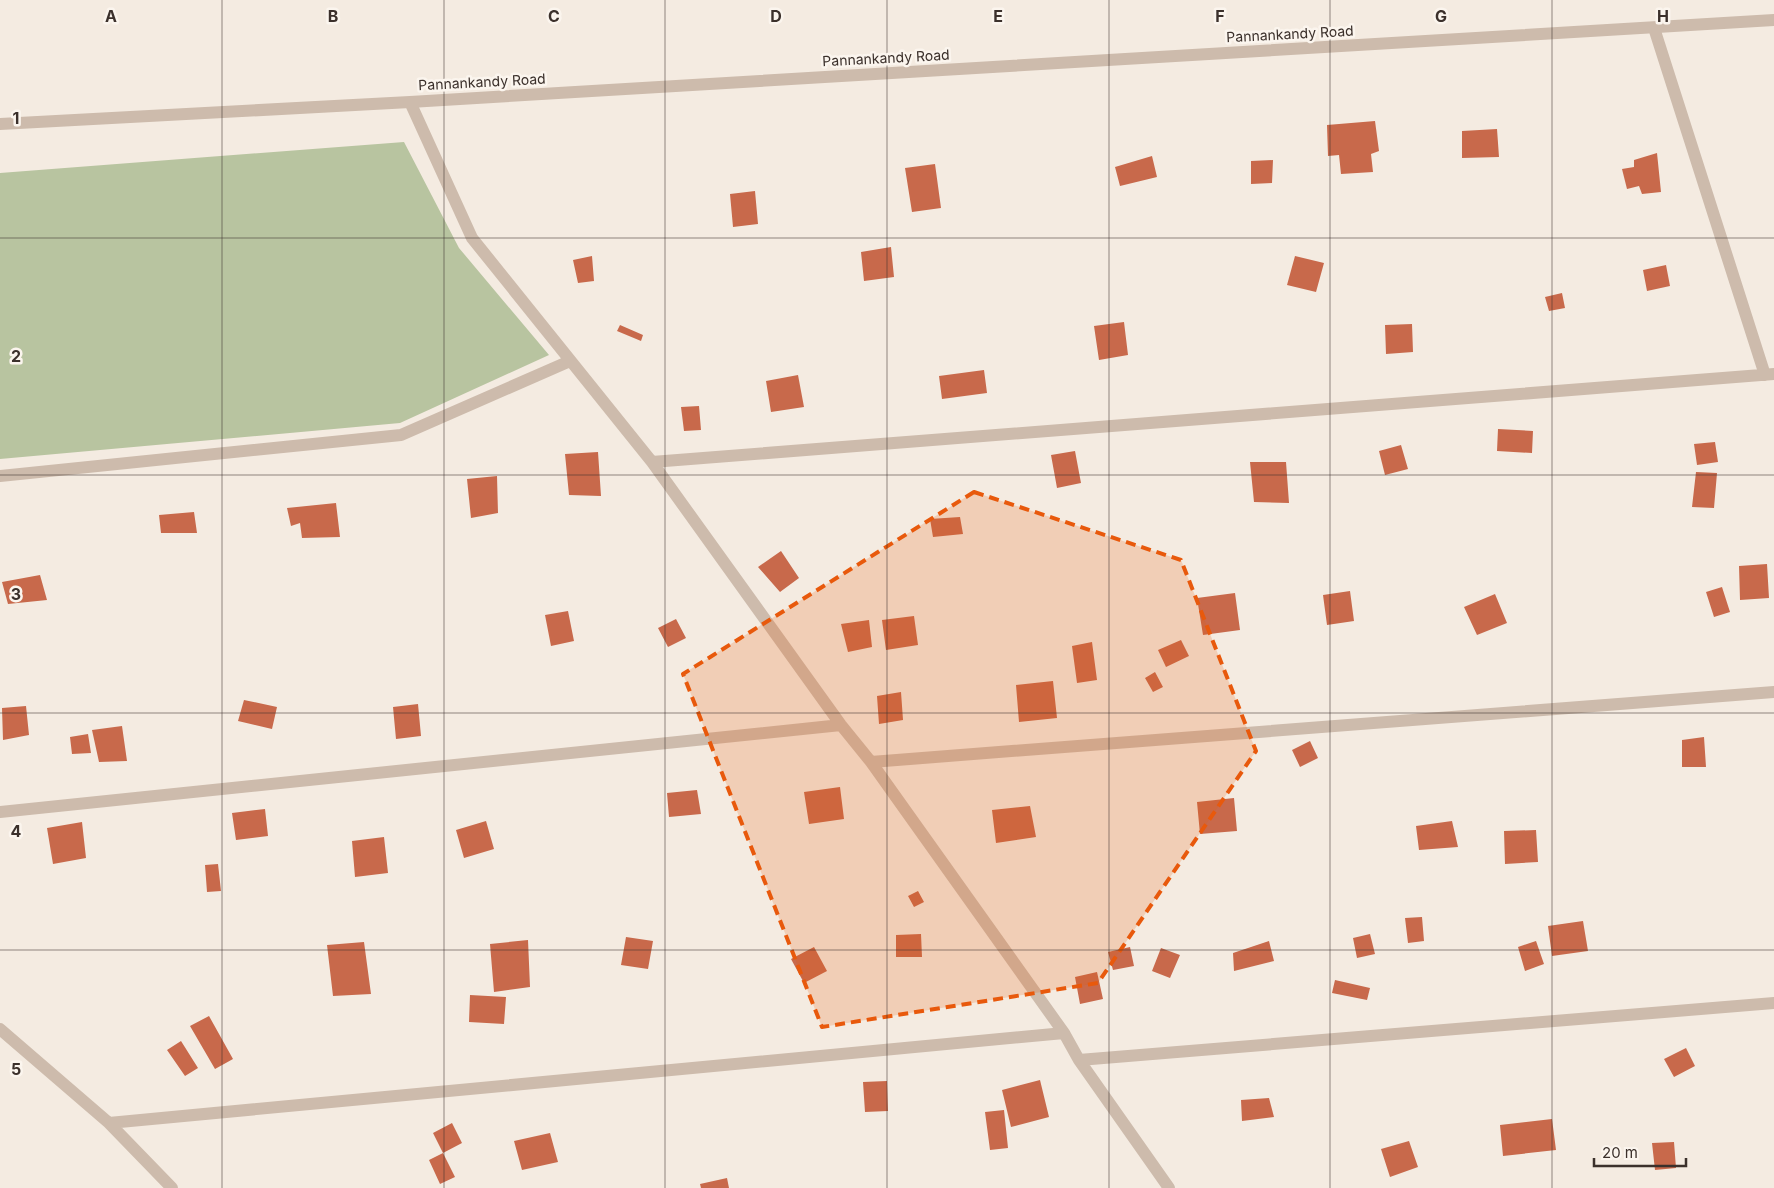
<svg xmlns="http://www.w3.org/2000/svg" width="1774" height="1188" viewBox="0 0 1774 1188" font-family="Inter,sans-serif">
<rect width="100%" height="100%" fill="#f4ebe1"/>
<path fill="#b8c4a0" d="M404,142L459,248L549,355L400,423L0,459V173Z"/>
<path fill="#c8694b" d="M1375,121L1379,151L1371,154L1373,172L1341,174L1339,155L1328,156L1327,125Z
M1497,129L1499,157L1462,158V131Z
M1657,153L1661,192L1642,194L1639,186L1627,189L1622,169L1634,167V160Z
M1152,156L1157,177L1120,186L1115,167Z
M1273,160L1272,183L1251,184V161Z
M935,164L941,208L912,212L905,168Z
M755,191L758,224L733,227L730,194Z
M891,247L894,277L864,281L861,252Z
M592,256L594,281L578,283L573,260Z
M1295,256L1324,263L1316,292L1287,285Z
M1666,265L1670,286L1647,291L1643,270Z
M1562,293L1565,308L1549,311L1545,297Z
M1124,322L1128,355L1099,360L1094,326Z
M1412,324L1413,352L1386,354L1385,325Z
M620,325L643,335L641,341L617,331Z
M984,370L987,393L942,399L939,376Z
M798,375L804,407L771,412L766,381Z
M699,406L701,430L684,431L681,407Z
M1498,429L1533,431L1532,453L1497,451Z
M1715,442L1718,462L1697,465L1694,444Z
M1401,445L1408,469L1385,475L1379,451Z
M1075,451L1081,483L1057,488L1051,455Z
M598,452L601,496L569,495L565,454Z
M1250,462H1286L1289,503L1254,502Z
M1696,472L1717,473L1714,508L1692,507Z
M497,476L498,513L471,518L467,479Z
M336,503L340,537L302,538L300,523L291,526L287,508Z
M194,512L197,533H161L159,515Z
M960,517L963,534L933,537L930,519Z
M781,551L799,578L780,592L758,567Z
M1767,564L1769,598L1740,600L1739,566Z
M40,575L47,600L8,604L2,582Z
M1722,587L1730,612L1714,617L1706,592Z
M1350,591L1354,621L1327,625L1323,595Z
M1235,593L1240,630L1203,635L1197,598Z
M1495,594L1507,623L1477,635L1464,607Z
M568,611L574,641L551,646L545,615Z
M914,616L918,645L886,650L882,620Z
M676,619L686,638L668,647L658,628Z
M869,620L872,647L848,652L841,624Z
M1181,640L1189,656L1166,667L1158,650Z
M1092,642L1097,680L1077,683L1072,646Z
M1155,672L1163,687L1153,692L1145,678Z
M1053,681L1057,718L1019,722L1016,685Z
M901,692L903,720L879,724L877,696Z
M244,700L277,707L272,729L238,721Z
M418,704L421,736L396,739L393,707Z
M26,706L29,735L3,740L2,708Z
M122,726L127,761L99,762L92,730Z
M88,734L91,753L72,754L70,737Z
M1704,737L1706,767H1682V740Z
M1310,741L1318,758L1300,767L1292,750Z
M840,787L844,819L809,824L804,792Z
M697,790L701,814L669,817L667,793Z
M1234,798L1237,831L1200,834L1197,802Z
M1030,806L1036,837L996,843L992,810Z
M265,809L268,836L236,840L232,813Z
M486,821L494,849L464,858L456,830Z
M1452,821L1458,847L1419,850L1416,826Z
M82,822L86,858L53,864L47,828Z
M1536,830L1538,862L1505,864L1504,831Z
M384,837L388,873L355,877L352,841Z
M218,864L221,891L207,892L205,865Z
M918,891L924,902L914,907L908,896Z
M1422,917L1424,941L1408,943L1405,918Z
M1583,921L1588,951L1552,956L1548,926Z
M921,934L922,957H896V935Z
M1370,934L1375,954L1357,958L1353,938Z
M626,937L653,941L648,969L621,965Z
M528,940L530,987L494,992L490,944Z
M1269,941L1274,961L1234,971L1233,953Z
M1536,941L1544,964L1525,971L1518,947Z
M364,942L371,994L333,996L327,945Z
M814,947L827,971L804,983L791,959Z
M1130,947L1134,966L1113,970L1108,952Z
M1161,948L1180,955L1170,978L1152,971Z
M1097,972L1103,999L1080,1004L1075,977Z
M1335,980L1370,988L1367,1000L1332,993Z
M470,995L506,997L504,1024L469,1022Z
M209,1016L233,1059L215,1069L190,1026Z
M181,1041L198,1068L185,1076L167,1050Z
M1686,1048L1695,1066L1674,1077L1664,1059Z
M1040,1080L1049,1117L1011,1127L1002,1090Z
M887,1081L888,1111L865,1112L863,1082Z
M1269,1098L1274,1117L1242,1121L1241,1100Z
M1004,1110L1008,1148L990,1150L985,1112Z
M1552,1119L1556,1150L1503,1156L1500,1125Z
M452,1123L462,1143L443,1153L433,1133Z
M550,1133L558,1162L522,1170L514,1141Z
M1409,1141L1418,1167L1390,1177L1381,1149Z
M1674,1142L1676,1168L1655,1170L1652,1143Z
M443,1153L455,1177L440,1184L429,1160Z
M727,1178L729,1188H701L700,1184Z"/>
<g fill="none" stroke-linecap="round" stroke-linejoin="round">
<path stroke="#cdbbac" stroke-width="12" d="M1654,28L1765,375
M410,102L472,238L652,462L841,725L871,762L1064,1033L1079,1060L1169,1188
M0,124L410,102L1774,20
M652,462L1774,374
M0,476L401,435L570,361
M871,762L1774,692
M0,812L841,725
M0,1029L109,1123L172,1188
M1079,1060L1774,1003
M109,1123L1064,1033"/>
</g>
<path fill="#e8590c" fill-opacity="0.2" stroke="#e8590c" stroke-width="4" stroke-dasharray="10 6" stroke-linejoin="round" d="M974,492L1181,560L1256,751L1098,983L822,1027L683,674Z"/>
<path fill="none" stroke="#3b302b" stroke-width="1" stroke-opacity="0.55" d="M222,0V1188M444,0V1188M665,0V1188M887,0V1188M1109,0V1188M1330,0V1188M1552,0V1188M0,238H1774M0,475H1774M0,713H1774M0,950H1774"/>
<g text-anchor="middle" stroke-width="5" stroke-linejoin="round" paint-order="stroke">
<g font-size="14" fill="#3b302b" stroke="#fbf5ee">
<text transform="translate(1290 34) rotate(-3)" y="5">Pannankandy Road</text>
<text transform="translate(886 58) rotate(-3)" y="5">Pannankandy Road</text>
<text transform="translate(482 82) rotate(-3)" y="5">Pannankandy Road</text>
</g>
</g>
<g font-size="16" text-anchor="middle" font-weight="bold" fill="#3b302b" stroke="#fbf5ee" stroke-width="5" stroke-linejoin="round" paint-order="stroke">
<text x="111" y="22">A</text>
<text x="333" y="22">B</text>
<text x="554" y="22">C</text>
<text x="776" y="22">D</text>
<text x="998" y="22">E</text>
<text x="1220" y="22">F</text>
<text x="1441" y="22">G</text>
<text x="1663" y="22">H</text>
<text x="16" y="124">1</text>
<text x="16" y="362">2</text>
<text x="16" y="600">3</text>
<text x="16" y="837">4</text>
<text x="16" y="1075">5</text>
</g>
<path d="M1594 1158v8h92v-8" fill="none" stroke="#3b302b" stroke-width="2.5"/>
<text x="1602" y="1158" font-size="15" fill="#3b302b" stroke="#fbf5ee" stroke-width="4" paint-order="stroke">20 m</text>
</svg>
